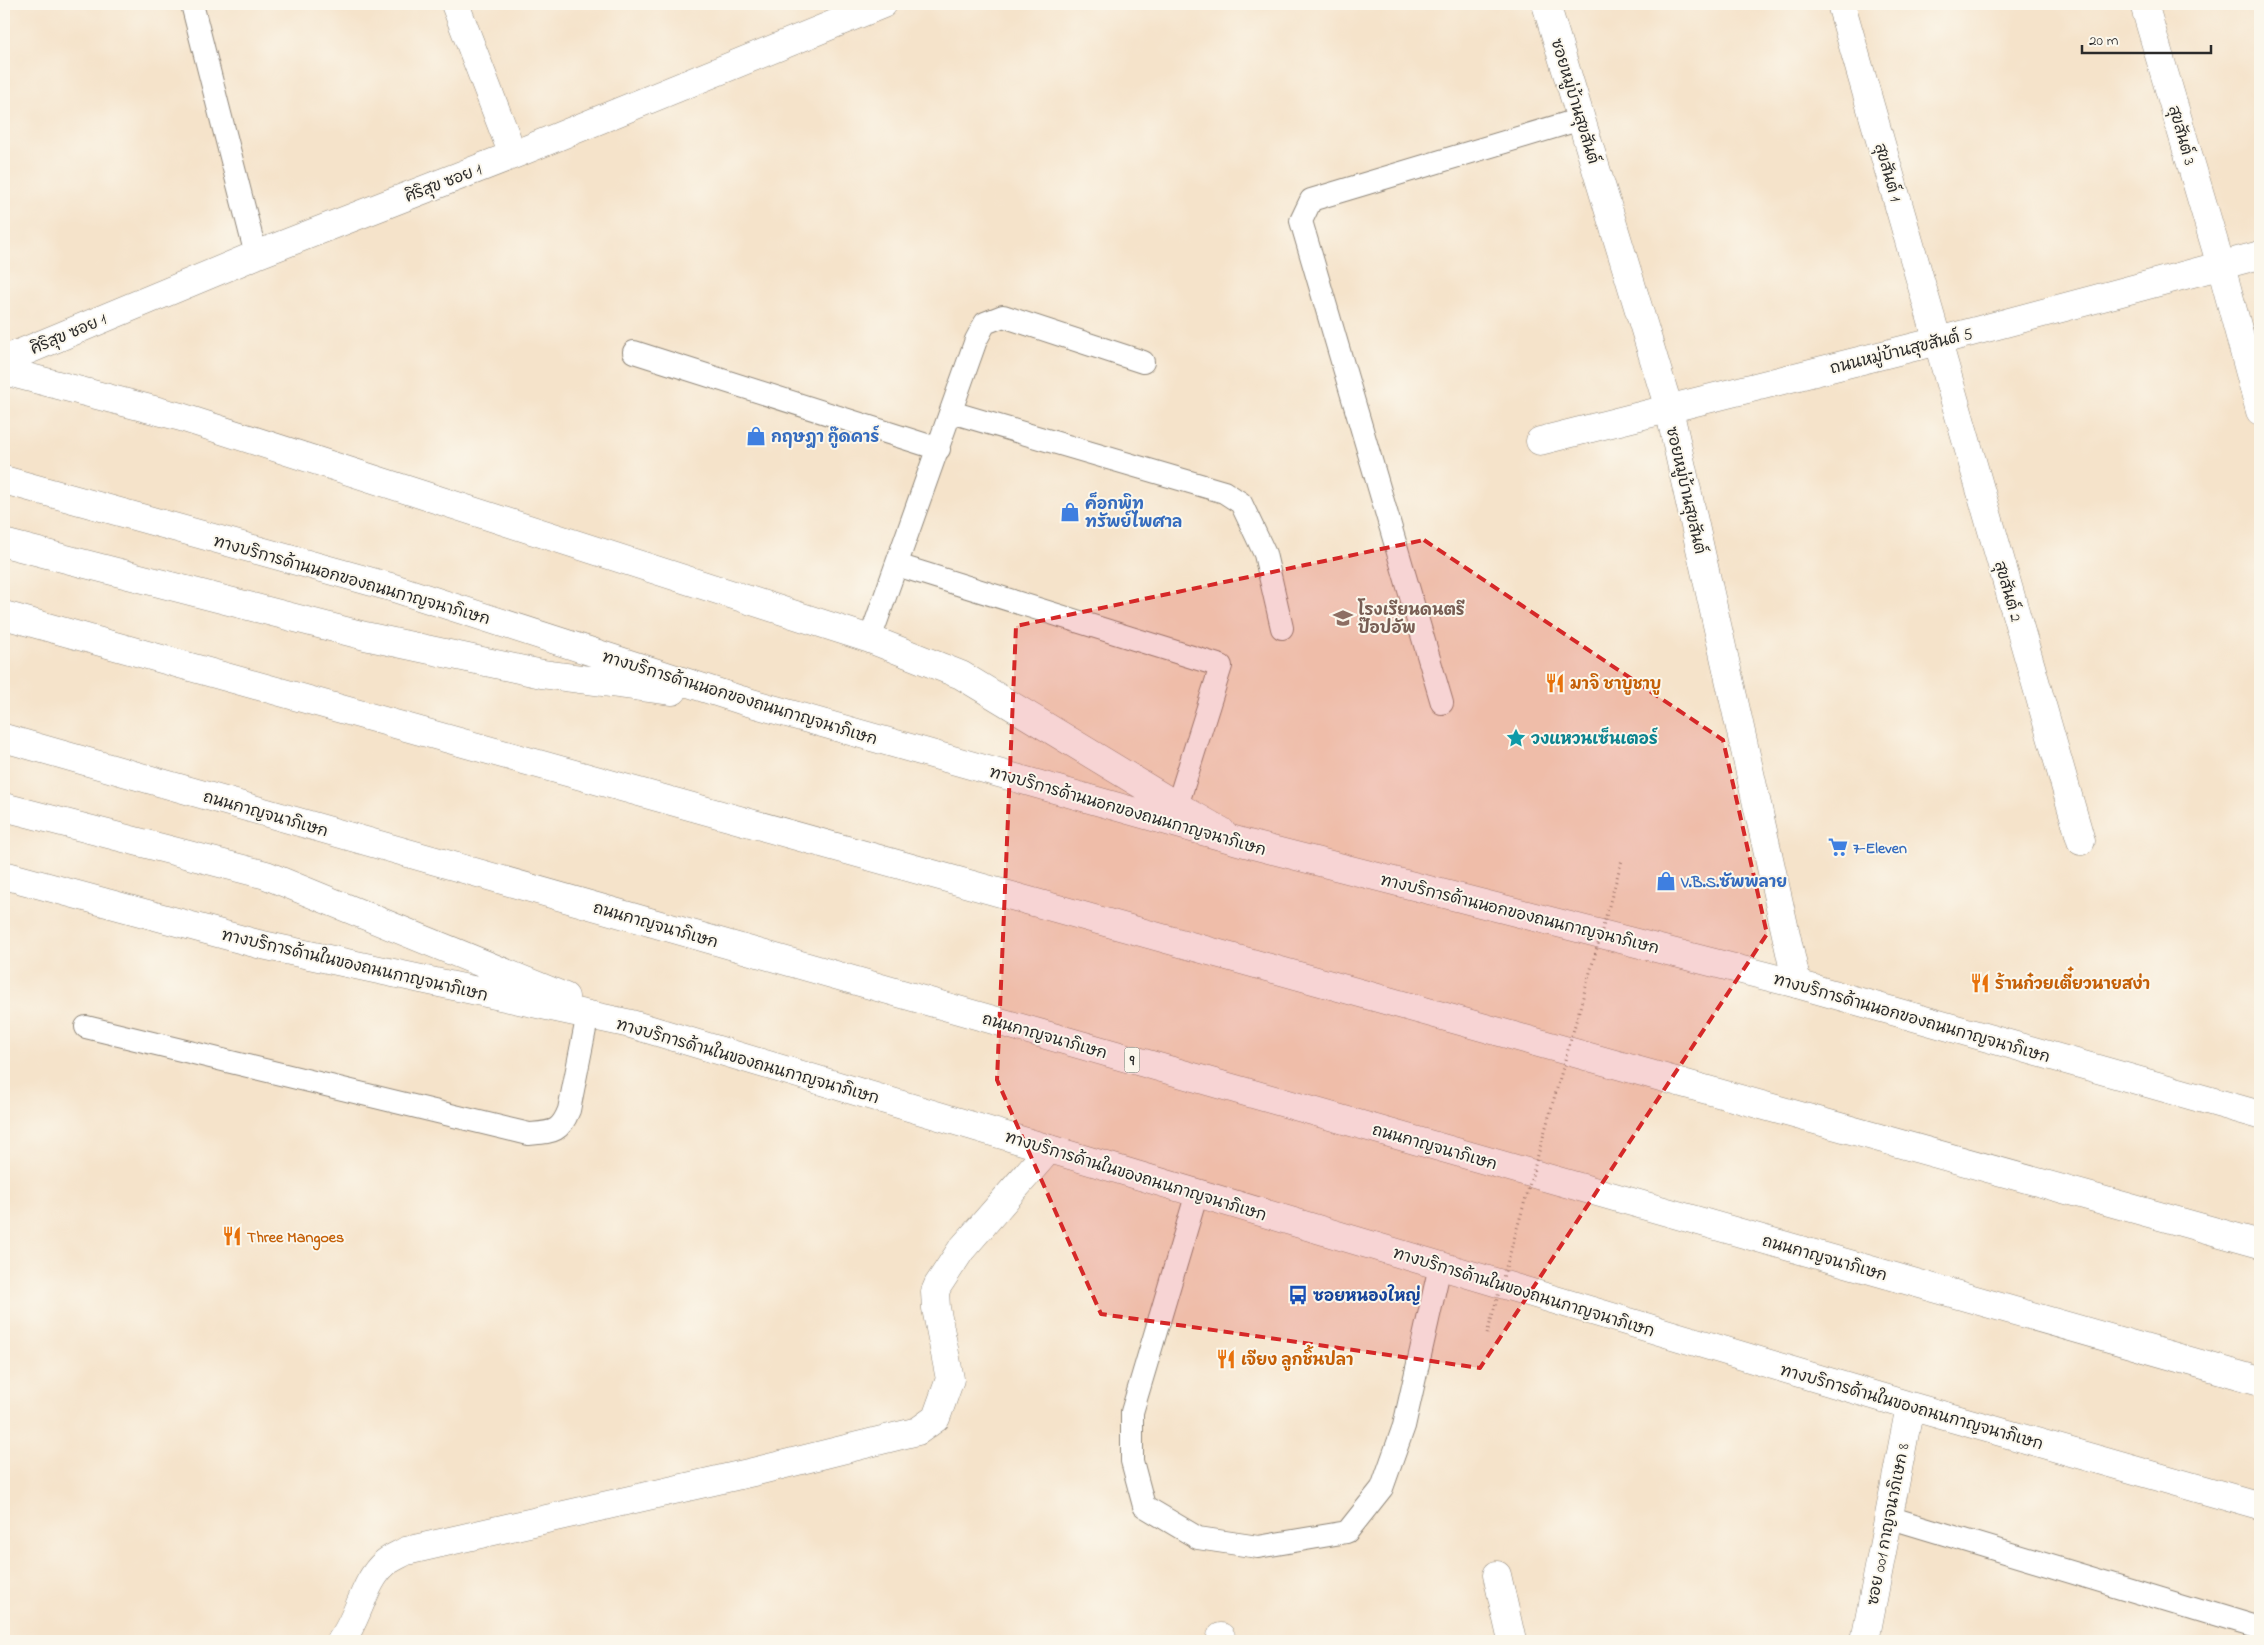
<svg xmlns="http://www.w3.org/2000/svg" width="2264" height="1645" viewBox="0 0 2264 1645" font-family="'Indie Flower','Playpen Sans Thai',sans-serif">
<rect width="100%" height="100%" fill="#fbf7ec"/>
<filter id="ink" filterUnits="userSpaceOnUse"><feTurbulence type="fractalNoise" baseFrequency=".02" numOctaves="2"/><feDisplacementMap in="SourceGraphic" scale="10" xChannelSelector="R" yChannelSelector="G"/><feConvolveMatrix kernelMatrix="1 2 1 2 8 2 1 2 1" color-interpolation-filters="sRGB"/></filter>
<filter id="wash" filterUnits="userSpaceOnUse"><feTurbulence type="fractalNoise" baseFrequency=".0096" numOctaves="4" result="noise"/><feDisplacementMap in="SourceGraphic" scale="20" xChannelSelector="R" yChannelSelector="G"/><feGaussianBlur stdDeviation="1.12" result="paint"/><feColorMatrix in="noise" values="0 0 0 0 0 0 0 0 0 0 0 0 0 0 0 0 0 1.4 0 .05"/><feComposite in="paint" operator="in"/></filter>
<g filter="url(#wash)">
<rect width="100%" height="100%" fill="#f5e3ca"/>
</g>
<g filter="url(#ink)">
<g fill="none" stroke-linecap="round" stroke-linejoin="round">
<defs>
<path id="lane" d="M192,4L256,255
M634,352L939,449
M951,412L1224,492L1241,503L1265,554L1282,628
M897,565L1221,666L1177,806
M870,639L976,340L985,323L1003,316L1143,362
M1442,703L1301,221L1311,200L1581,119
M86,1027L529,1134C552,1132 560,1133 569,1110L588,1014
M1197,1193L1132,1412V1461L1144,1506L1198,1538L1258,1547L1347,1532L1382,1488L1404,1426L1440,1266
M1888,1517L2260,1629"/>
<path id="street" d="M455,4L513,155
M1546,4L1669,409L1797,984
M1841,4L2081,841
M2144,4L2221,266L2260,411
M4,360L256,255L513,155L883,4
M4,371L181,417L870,639L961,675L1177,806L1221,831
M1540,441L1938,341L2260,255
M1497,1575L1512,1641
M1221,1637V1641
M341,1641C359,1618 363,1582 385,1563C391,1558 399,1555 406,1551L753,1472L918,1431L936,1418L950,1379L936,1308L935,1292L938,1285L961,1250L1049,1149"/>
<path id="secondary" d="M4,480L394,588L741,700L1245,843L1797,984L2260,1115
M4,543L365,636L542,674L673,691
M4,807L266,875L565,997
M4,875L258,944L631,1024L1910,1406L2260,1506
M1865,1641L1910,1406"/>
<path id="highway" d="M4,615L2260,1244
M4,738L2260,1381"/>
</defs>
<use href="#lane" stroke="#90877a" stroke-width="24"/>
<use href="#street" stroke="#90877a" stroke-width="29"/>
<use href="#secondary" stroke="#90877a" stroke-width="29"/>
<use href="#highway" stroke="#90877a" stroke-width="29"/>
<use href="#lane" stroke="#fff" stroke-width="22"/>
<use href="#street" stroke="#fff" stroke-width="28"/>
<use href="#secondary" stroke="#fff" stroke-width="28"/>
<use href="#highway" stroke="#fff" stroke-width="28"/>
<path stroke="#90877a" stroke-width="3" stroke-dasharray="1 4" stroke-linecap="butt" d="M1487,1334L1622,860"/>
</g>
</g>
<path fill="#d62828" fill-opacity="0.2" stroke="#d62828" stroke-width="4" stroke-dasharray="10 6" stroke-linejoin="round" d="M1424,540L1723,740L1767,934L1480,1368L1101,1314L997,1080L1016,626Z"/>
<defs>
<symbol id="shop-bare" viewBox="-9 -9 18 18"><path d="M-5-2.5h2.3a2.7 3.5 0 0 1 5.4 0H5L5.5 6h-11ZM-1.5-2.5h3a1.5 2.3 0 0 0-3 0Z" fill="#3f7fe0" stroke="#fbf7ec" stroke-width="2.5" paint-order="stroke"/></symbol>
<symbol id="school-bare" viewBox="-9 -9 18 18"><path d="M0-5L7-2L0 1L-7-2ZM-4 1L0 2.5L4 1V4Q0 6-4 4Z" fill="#8d6e63" stroke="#fbf7ec" stroke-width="2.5" paint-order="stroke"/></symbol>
<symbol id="restaurant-bare" viewBox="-9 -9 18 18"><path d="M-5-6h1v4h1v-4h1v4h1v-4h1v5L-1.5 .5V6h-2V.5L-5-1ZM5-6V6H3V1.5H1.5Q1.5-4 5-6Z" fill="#e8710a" stroke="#fbf7ec" stroke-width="2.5" paint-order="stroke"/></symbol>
<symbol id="sight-bare" viewBox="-9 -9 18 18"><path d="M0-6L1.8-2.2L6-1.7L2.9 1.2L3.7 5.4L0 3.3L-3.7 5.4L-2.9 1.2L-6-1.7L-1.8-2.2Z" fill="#0f9aa8" stroke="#fbf7ec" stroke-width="2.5" paint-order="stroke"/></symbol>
<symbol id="supermarket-bare" viewBox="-9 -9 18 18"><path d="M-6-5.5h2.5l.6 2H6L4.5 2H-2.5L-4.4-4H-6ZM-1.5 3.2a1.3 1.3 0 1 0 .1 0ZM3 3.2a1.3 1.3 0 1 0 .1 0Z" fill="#3f7fe0" stroke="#fbf7ec" stroke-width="2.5" paint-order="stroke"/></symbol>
<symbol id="bus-bare" viewBox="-9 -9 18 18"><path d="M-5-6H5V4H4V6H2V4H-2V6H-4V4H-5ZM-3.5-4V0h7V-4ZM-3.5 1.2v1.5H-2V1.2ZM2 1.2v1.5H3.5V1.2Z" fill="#1a4fb4" stroke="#fbf7ec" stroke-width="2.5" paint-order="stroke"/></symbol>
</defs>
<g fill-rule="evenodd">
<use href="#shop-bare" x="742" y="422" width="28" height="28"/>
<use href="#shop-bare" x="1056" y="498" width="28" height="28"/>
<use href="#school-bare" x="1329" y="604" width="28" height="28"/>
<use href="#restaurant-bare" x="1541" y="669" width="28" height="28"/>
<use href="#sight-bare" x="1502" y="724" width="28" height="28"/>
<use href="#supermarket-bare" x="1824" y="833" width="28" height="28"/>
<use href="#shop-bare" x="1652" y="867" width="28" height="28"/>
<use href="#restaurant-bare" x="1966" y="969" width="28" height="28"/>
<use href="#restaurant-bare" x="218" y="1222" width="28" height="28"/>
<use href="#bus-bare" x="1284" y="1281" width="28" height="28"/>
<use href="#restaurant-bare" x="1212" y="1345" width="28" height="28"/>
</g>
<g text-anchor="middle" stroke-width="4" stroke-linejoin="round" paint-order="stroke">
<rect fill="#fbf7ec" stroke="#696865" stroke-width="1" x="1124.5" y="1047.5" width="15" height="25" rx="4"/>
<g font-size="15" font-weight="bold" fill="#2b2b2b">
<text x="1132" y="1065">9</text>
</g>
<g font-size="16" fill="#2b2b2b" stroke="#fbf7ec">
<text transform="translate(1576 101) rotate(73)" y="6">ซอยหมู่บ้านสุขสันต์</text>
<text transform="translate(2183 135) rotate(74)" y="6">สุขสันต์ 3</text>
<text transform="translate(1889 172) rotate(74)" y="6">สุขสันต์ 1</text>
<text transform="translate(443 182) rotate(-21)" y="6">ศิริสุข ซอย 1</text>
<text transform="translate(68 333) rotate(-23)" y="6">ศิริสุข ซอย 1</text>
<text transform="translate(1901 350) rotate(-14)" y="6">ถนนหมู่บ้านสุขสันต์ 5</text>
<text transform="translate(1687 490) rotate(77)" y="6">ซอยหมู่บ้านสุขสันต์</text>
<text transform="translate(352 579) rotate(16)" y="6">ทางบริการด้านนอกของถนนกาญจนาภิเษก</text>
<text transform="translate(2009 591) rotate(74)" y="6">สุขสันต์ 2</text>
<text transform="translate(740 697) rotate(17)" y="6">ทางบริการด้านนอกของถนนกาญจนาภิเษก</text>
<text transform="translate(1128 810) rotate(16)" y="6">ทางบริการด้านนอกของถนนกาญจนาภิเษก</text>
<text transform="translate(266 813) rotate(16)" y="6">ถนนกาญจนาภิเษก</text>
<text transform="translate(1520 913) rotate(14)" y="6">ทางบริการด้านนอกของถนนกาญจนาภิเษก</text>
<text transform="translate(656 924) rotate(16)" y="6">ถนนกาญจนาภิเษก</text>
<text transform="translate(355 964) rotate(13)" y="6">ทางบริการด้านในของถนนกาญจนาภิเษก</text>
<text transform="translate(1912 1017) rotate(16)" y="6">ทางบริการด้านนอกของถนนกาญจนาภิเษก</text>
<text transform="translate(1045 1035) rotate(16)" y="6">ถนนกาญจนาภิเษก</text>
<text transform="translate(748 1060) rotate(16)" y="6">ทางบริการด้านในของถนนกาญจนาภิเษก</text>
<text transform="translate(1435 1146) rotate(16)" y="6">ถนนกาญจนาภิเษก</text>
<text transform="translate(1136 1175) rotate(17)" y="6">ทางบริการด้านในของถนนกาญจนาภิเษก</text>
<text transform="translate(1825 1257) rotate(16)" y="6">ถนนกาญจนาภิเษก</text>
<text transform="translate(1524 1291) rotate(17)" y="6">ทางบริการด้านในของถนนกาญจนาภิเษก</text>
<text transform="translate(1912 1406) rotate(16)" y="6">ทางบริการด้านในของถนนกาญจนาภิเษก</text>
<text transform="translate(1887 1524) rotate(-79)" y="6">ซอย 001 กาญจนาภิเษก 8</text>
</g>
<g font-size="16" font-weight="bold" fill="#366cbe" stroke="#fbf7ec" text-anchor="start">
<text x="771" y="442">กฤษฎา กู๊ดคาร์</text>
<text x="1085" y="509">ค็อกพิท<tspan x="1085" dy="18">ทรัพย์ไพศาล</tspan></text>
<text x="1853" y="853">7-Eleven</text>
<text x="1681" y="887">V.B.S.ซัพพลาย</text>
</g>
<g font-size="16" font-weight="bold" fill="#785e54" stroke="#fbf7ec" text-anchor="start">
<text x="1358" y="615">โรงเรียนดนตรี<tspan x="1358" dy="18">ป๊อปอัพ</tspan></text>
</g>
<g font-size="16" font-weight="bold" fill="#c56008" stroke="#fbf7ec" text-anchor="start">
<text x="1570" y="689">มาจิ ชาบูชาบู</text>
<text x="1995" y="989">ร้านก๋วยเตี๋ยวนายสง่า</text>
<text x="247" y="1242">Three Mangoes</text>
<text x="1241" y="1365">เจียง ลูกชิ้นปลา</text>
</g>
<g font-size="16" font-weight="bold" fill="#0d838f" stroke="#fbf7ec" text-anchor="start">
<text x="1531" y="744">วงแหวนเซ็นเตอร์</text>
</g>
<g font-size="16" font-weight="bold" fill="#164399" stroke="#fbf7ec" text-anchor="start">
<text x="1313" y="1301">ซอยหนองใหญ่</text>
</g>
</g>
<rect width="2264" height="1645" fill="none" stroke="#fbf7ec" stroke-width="20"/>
<path d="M2082 45v8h129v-8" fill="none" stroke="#2b2b2b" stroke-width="2.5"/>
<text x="2089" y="45" font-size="15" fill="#2b2b2b" stroke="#fbf7ec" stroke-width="4" paint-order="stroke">20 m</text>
</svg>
